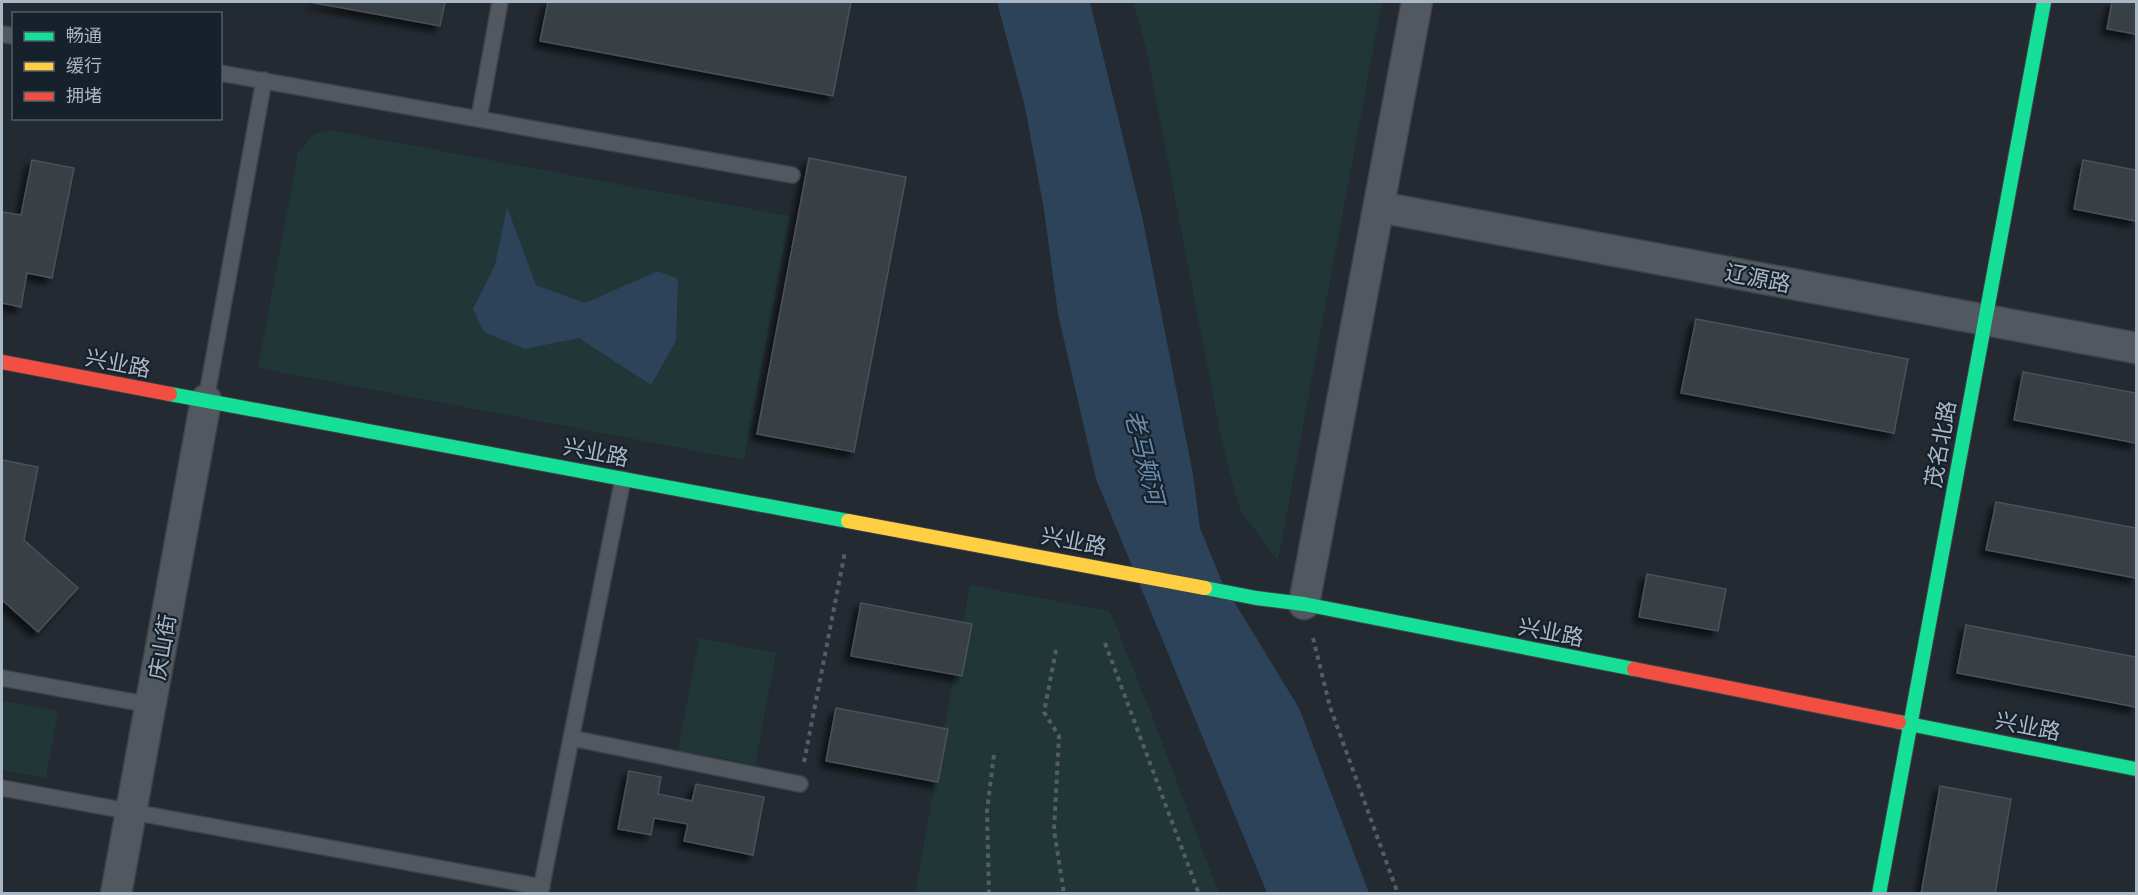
<svg xmlns="http://www.w3.org/2000/svg" width="2138" height="895" viewBox="0 0 2138 895" font-family="'Sofia Sans Condensed','Noto Sans SC',sans-serif">
<defs>
<filter id="shadow"><feDropShadow dx="-5.5" dy="5.5" stdDeviation="3" flood-color="#0009"/></filter>
</defs>
<rect width="100%" height="100%" fill="#232a31"/>
<path fill="#203637" d="M1133,2H1382L1278,561L1240,510L1222,443L1146,47Z
M329,130L790,216L744,460L258,368L298,152L314,134Z
M970,585L1110,611L1156,726L1219,893L915,894Z
M699,638L776,653L755,765L678,750Z
M2,701L58,711L46,778L2,770Z"/>
<path fill="#2c435a" d="M997,2H1090L1142,216L1193,474L1200,528L1222,582L1299,708L1369,893H1267L1096,479L1058,314L1044,210L1025,107Z
M507,207L536,285L585,303L658,271L678,279L676,341L651,385L579,338L525,349L484,332L473,309L495,265Z"/>
<path fill="#383f45" stroke="#4a525a" stroke-width="1.5" filter="url(#shadow)" d="M310,2H445L440,26Z
M548,2H851L833,96L540,41Z
M2112,2H2136V34L2107,29Z
M809,158L906,177L854,452L757,434Z
M32,160L74,168L52,278L27,273L21,307L2,303V212L21,215Z
M2083,160L2136,170V221L2074,209Z
M1696,319L1908,359L1894,433L1681,393Z
M2023,372L2136,393V443L2014,420Z
M2,460L38,467L24,540L78,588L38,632L2,600Z
M1996,502L2136,528V578L1986,550Z
M1647,574L1726,589L1718,631L1639,617Z
M861,603L972,624L962,676L851,656Z
M1966,625L2136,657V707L1957,673Z
M836,708L948,729L938,782L826,761Z
M629,771L661,777L658,794L692,801L696,784L764,797L753,855L684,841L688,824L654,818L651,835L618,829Z
M1940,786L2011,799L1995,894H1921Z"/>
<g fill="none" stroke-linecap="round" stroke-linejoin="round">
<defs>
<path id="lane" d="M2,34L14,36
M220,73L792,175
M479,118L500,2
M206,400L264,80
M2,678L151,705
M571,738L800,784
M2,788L542,887
M540,894L623,479"/>
<path id="street" d="M1379,207L2136,348
M1304,604L1417,2
M116,894L206,400"/>
<path id="fast" d="M170,394L848,521
M1205,588L1256,598L1304,604L1634,669
M1899,722L2136,769
M1879,894L2044,2"/>
<path id="slow" d="M848,521L1205,588"/>
<path id="jam" d="M2,362L170,394
M1634,669L1899,722"/>
</defs>
<use href="#lane" stroke="#3f444a" stroke-width="18"/>
<use href="#street" stroke="#3f444a" stroke-width="33"/>
<use href="#fast" stroke="#3f444a" stroke-width="16"/>
<use href="#slow" stroke="#3f444a" stroke-width="16"/>
<use href="#jam" stroke="#3f444a" stroke-width="16"/>
<path stroke="#555d64" stroke-width="4" stroke-dasharray="4.5 4.5" stroke-linecap="butt" d="M1313,638L1330,707L1398,894
M1105,643L1199,894
M1056,650L1044,712L1059,736L1054,830L1064,894
M804,762L845,552
M989,894L987,811L994,754"/>
<use href="#lane" stroke="#525860" stroke-width="15"/>
<use href="#street" stroke="#525860" stroke-width="30"/>
<use href="#fast" stroke="#16e098" stroke-width="14"/>
<use href="#slow" stroke="#ffcf43" stroke-width="14"/>
<use href="#jam" stroke="#f24e42" stroke-width="14"/>
</g>
<g text-anchor="middle" stroke-width="4.5" stroke-linejoin="round" paint-order="stroke">
<g font-size="22" fill="#aab7c5" stroke="#17212c">
<text transform="translate(1758 278) rotate(11)" y="8">辽源路</text>
<text transform="translate(118 363) rotate(11)" y="8">兴业路</text>
<text transform="translate(1940 444) rotate(-80)" y="8">茂名北路</text>
<text transform="translate(596 452) rotate(11)" y="8">兴业路</text>
<text transform="translate(1074 541) rotate(11)" y="8">兴业路</text>
<text transform="translate(1551 632) rotate(11)" y="8">兴业路</text>
<text transform="translate(162 647) rotate(-80)" y="8">庆山街</text>
<text transform="translate(2028 726) rotate(11)" y="8">兴业路</text>
</g>
<g font-size="24" font-style="italic" fill="#688bac" stroke="#17212c">
<text transform="translate(1144 457) rotate(76)" y="8">老马颊河</text>
</g>
</g>
<rect width="2138" height="895" fill="none" stroke="#aab7c5" stroke-width="6"/>
<rect x="12" y="12" width="210" height="108" fill="#17212c" stroke="#525d69" stroke-width="1.5"/>
<rect x="24" y="32" width="30" height="9" fill="#16e098" stroke="#525d69" stroke-width="1.5"/>
<text x="66" y="42" font-size="18" fill="#aab7c5">畅通</text>
<rect x="24" y="62" width="30" height="9" fill="#ffcf43" stroke="#525d69" stroke-width="1.5"/>
<text x="66" y="72" font-size="18" fill="#aab7c5">缓行</text>
<rect x="24" y="92" width="30" height="9" fill="#f24e42" stroke="#525d69" stroke-width="1.5"/>
<text x="66" y="102" font-size="18" fill="#aab7c5">拥堵</text>
</svg>
